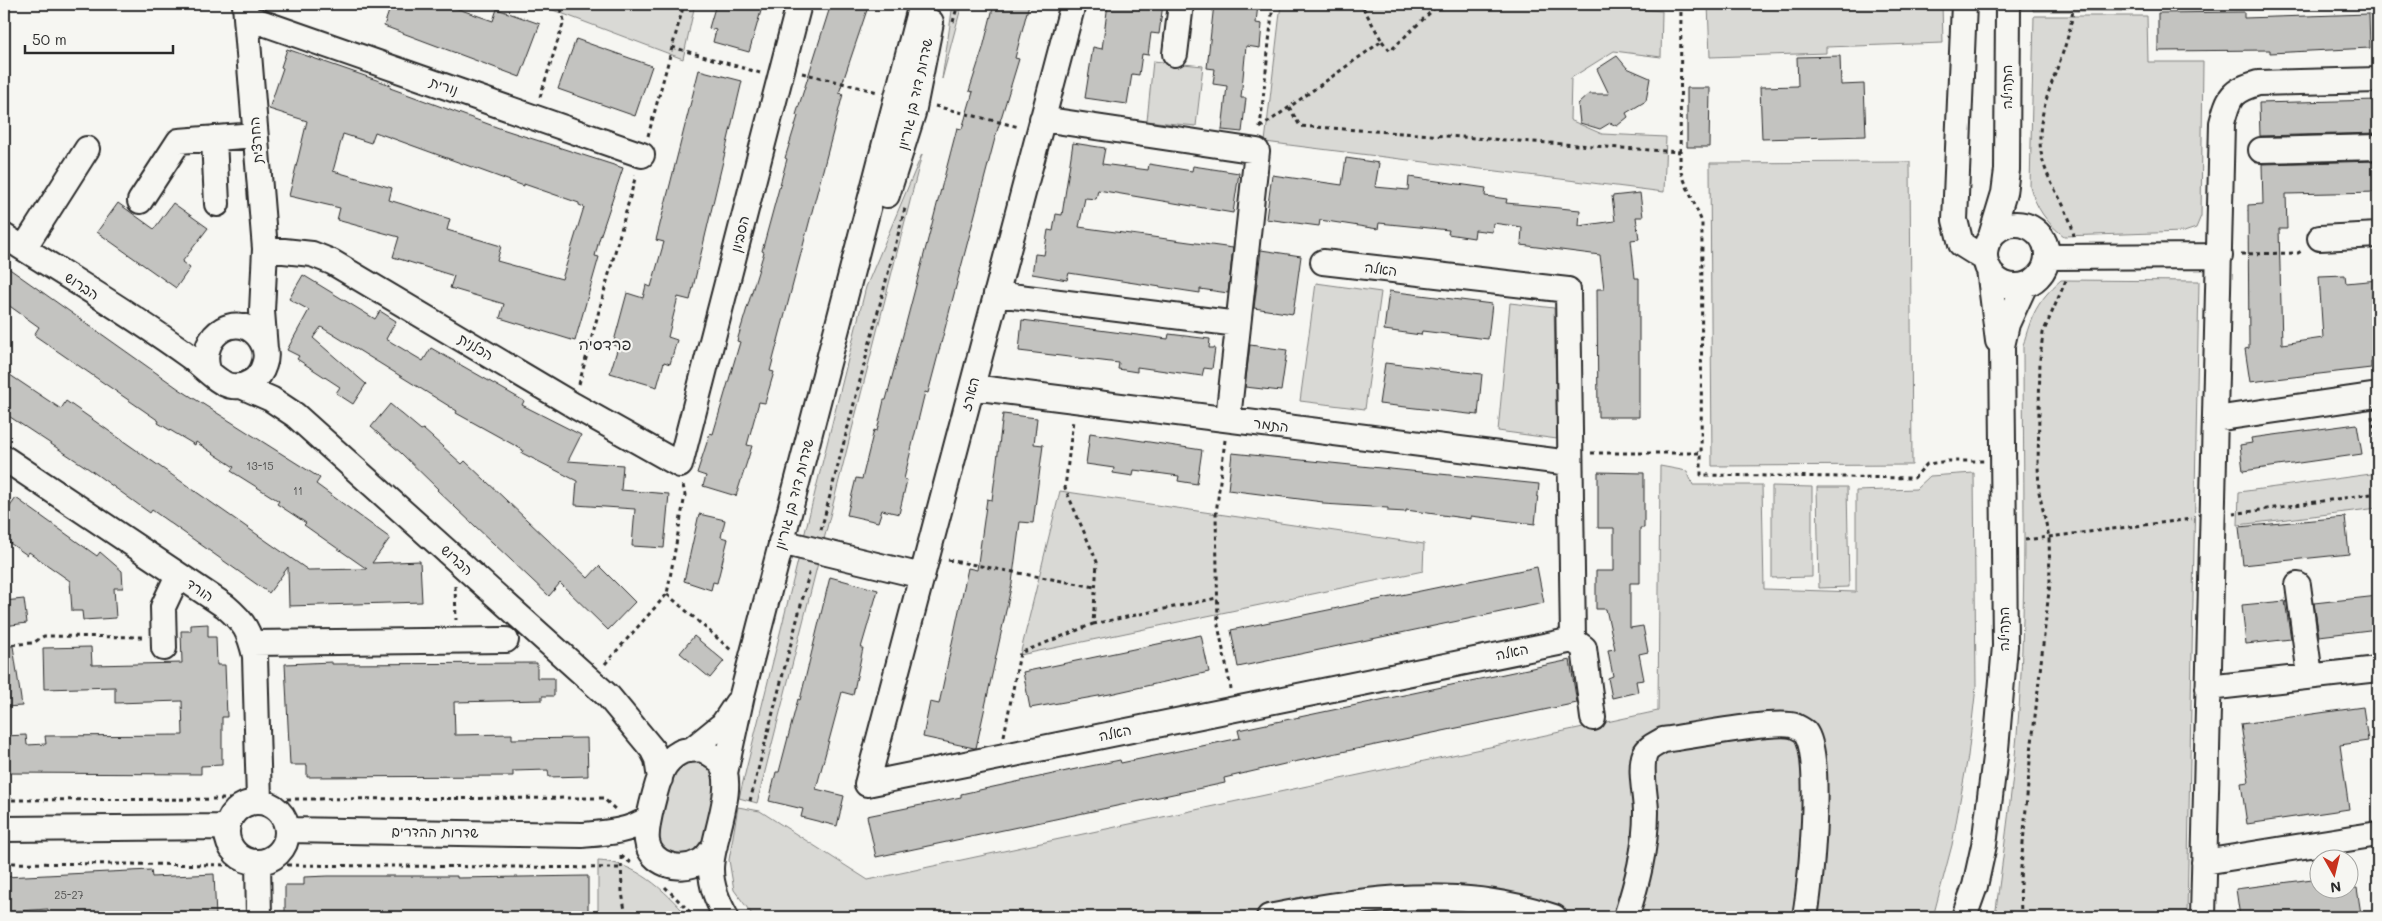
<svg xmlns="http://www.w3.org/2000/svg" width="2382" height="921" viewBox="0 0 2382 921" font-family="Mali,'Playpen Sans Hebrew',sans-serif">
<rect width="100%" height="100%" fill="#f6f6f2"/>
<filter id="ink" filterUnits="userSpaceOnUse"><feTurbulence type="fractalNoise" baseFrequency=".02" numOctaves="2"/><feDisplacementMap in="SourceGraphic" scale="10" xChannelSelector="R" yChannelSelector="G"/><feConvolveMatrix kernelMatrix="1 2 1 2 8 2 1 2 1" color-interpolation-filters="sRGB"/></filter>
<g filter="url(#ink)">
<path fill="#d9d9d5" stroke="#828280" d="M537,4H695L683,59Z
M953,4H962L942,79Z
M1281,4H1575L1662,11L1661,57L1614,51L1571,78L1570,120L1602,134L1666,137L1664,192L1265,142Z
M1708,4H1942L1943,43L1826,47V53L1710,57Z
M2033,4H2130V11H2033Z
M2034,16H2147L2148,62H2203L2201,216L2196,228L2184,232L2064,236C2047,224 2035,206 2030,186Z
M1153,61L1203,66L1196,126L1147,121Z
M922,154L757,803L739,798L866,287Z
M1910,162L1912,465L1712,466L1710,163Z
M2061,280L2199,281L2187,917H1995C2004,849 2014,780 2019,710C2027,589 2023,467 2023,346C2031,316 2037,301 2061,280Z
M1316,283L1381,292L1365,409L1300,401Z
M1510,303L1554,308L1557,439L1498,431Z
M1660,466L1687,471L1693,485H1762L1764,589L1856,592V491L1916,489L1930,476L1974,473L1976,687L1968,756L1952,845L1933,917H754L734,890L729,860L738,807L760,811L868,880L1658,711Z
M2378,473V508L2238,525L2239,492Z
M1772,486L1812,487V577L1772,578Z
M1817,487H1847L1849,587L1819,588Z
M1060,491L1424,544L1423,571L1020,655Z
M692,758L713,767L717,789L701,851L683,859L658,847L655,825L671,772Z
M598,861C635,862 665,890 688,917H598Z"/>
<path fill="#c3c3c0" stroke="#2b2b2b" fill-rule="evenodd" d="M404,4H444L493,21L497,9L540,24L520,77L384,26L391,5L402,9Z
M716,4H763L749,52L713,42L716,30L709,28Z
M831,4H869L839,93L843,94L770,371L774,372L765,403L759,402L747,445L752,446L736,496L703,486L706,476L697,473L710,433L713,434L740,342L737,341L764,252L762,251L787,159L785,158L798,116L796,115Z
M994,4H1029L1015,58L1019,59L995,138L928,393L925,392L904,479L907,480L899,514L882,510L878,522L847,515L856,478L862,479L874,430L877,431L884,400H886L957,128L962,129L973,92L969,91L983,48Z
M1108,4H1163L1159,34L1151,33L1148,55L1142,54L1139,75L1132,74L1127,104L1085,98L1093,47L1102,49Z
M1214,4H1258L1256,23L1262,24L1260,48L1246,46L1241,98H1246L1242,132L1222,130L1227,86L1213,84L1215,69L1207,68Z
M2244,12V18L2369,14L2370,48L2270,53V50L2158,51V13Z
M576,39L652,66L635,116L558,89Z
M287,49L391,85L390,88L499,128L623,168L599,240L595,256L599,257L575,341L500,318L504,304L450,288L454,276L393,257L399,237L337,220L340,208L289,196L307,121L269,109L283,68L281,67ZM375,132L524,186V184L579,203V205L584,207L562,279L497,261L501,246L447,230L450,219L389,200L392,188L333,171L343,134L371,143Z
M1617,56L1627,68L1650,78L1646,101L1626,113L1628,117L1617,126L1610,123L1600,129L1580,123L1578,104L1589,94H1609L1597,69Z
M1840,56L1841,85L1864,84L1866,136L1762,139L1760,87L1798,86L1797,57Z
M699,70L742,81L690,300L678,297L668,337L677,340L670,364L664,362L657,387L610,373L618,347L613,345L627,293L643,298L646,285L651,287L664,242L656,240Z
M1687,88H1710L1709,147H1687Z
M2378,100V133L2260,136L2259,103Z
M1073,143L1105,148L1102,164L1148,170L1149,164L1192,171L1193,166L1239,173L1233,213L1098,190L1096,199L1085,198L1079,227L1233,248L1228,293L1200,289V293L1069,273L1067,280L1032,274L1035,254L1044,255L1048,230L1053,231L1056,214L1062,215Z
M1346,158L1379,163L1375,187L1408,190L1409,177L1486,188L1485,196L1507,199L1506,203L1580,210L1579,226L1615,221L1612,196L1640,193L1643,217H1636L1639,239L1631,240L1635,278H1639V417H1598L1597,289H1604L1600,255L1521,245L1522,227L1493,223L1492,232L1475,230L1474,238L1448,234L1449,230L1379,223L1378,229L1320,220L1319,226L1266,219L1272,175L1342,185Z
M2378,161V192L2286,194L2287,229H2279L2282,344L2323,338L2319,276L2345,275L2346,283L2378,280V362H2371V368L2250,382L2245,349L2249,348L2248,205L2263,204L2262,164Z
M118,203L154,229L173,203L208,228L182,262L190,268L176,288L97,232Z
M1261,250L1301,256L1293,314L1254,308Z
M4,265L179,389L320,478L316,484L390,538L372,563L420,561L422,602L289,606L288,567L269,593L152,510L150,513L89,469L4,413V371L61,409L66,401L308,570L367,569L304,525L306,523L277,504L279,501L231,471L234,467L196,442L195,445L158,423L159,421L34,335L39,327L4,302Z
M303,275L375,319L380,311L396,321L386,339L423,361L431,348L524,401L522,405L581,435L568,461L623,465L621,490L669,494L664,548L632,546L635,509L575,505L577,481L522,453L523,450L456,413L457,411L321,327L313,338L366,384L353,404L336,393L340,387L297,359L299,356L287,350L309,310L289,299Z
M1389,291L1492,304L1488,339L1422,331L1421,335L1384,330Z
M1022,320L1168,339L1169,334L1210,339L1209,348H1215L1212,369L1204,368L1202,376L1137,367V372L1118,369L1119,363L1019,351Z
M1250,345L1287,350L1281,391L1245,387Z
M1385,363L1482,374L1478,415L1379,404Z
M390,404L421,430L423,429L462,464L465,461L588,578L599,566L635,602L608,630L560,583L549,596L437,490L438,489L401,453L371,427Z
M1003,414L1037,418L1034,444L1043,445L1033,523L1020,522L1012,583L976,748H974L923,737L930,702L939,704L968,568L977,570L987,499L992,500Z
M2357,424L2362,454L2243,471L2240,445L2252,443L2251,438Z
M1090,433L1202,450L1197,484L1178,481L1179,476L1134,470L1133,476L1113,473L1114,468L1086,464Z
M1232,453L1539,484L1535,524L1471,516V519L1406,510V512L1388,511V508L1323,504V502L1228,490Z
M1598,472L1644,473V528H1640V583H1630V628L1643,626L1648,652L1639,654L1644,680L1636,681L1638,692L1612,698L1608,678L1613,676L1608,650L1615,649L1606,609H1596V571H1614V528H1598Z
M16,498L97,556L100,552L122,571L123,588H114L116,618L83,620L82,611H72L70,581L29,552L27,555L4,539V515Z
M699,514L725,520L721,537L728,539L717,583L713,582L711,590L684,581Z
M2345,517L2349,554L2243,565L2239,527Z
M1537,567L1544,603L1238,667L1231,630Z
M830,577L878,590L861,648H863L853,695L842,692L816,789L844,796L837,826L801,817L803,809L769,801L776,772H779L798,699L800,700Z
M2378,596V629L2319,636L2314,603Z
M24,599L27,623L4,626V601Z
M2285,601L2291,639L2246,644L2242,605Z
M208,624V637H216L217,665H225L227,717H222V765L201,766V774L4,773V736L26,735L27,745L46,744L45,736L183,735L182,701L115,703V687L44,689L43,648L91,647L92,665L182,663L181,631H191V625Z
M1201,635L1209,672L1110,694L1030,708L1023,672Z
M694,636L724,661L710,678L680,653Z
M4,646H13L22,706L4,707Z
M1570,660L1577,703L1289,763L1224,778L1225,783L876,857L867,816L961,797V794L1076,769L1120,760L1121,763L1240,738L1238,730Z
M332,662V664L537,663V678H554V696H542V700L454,702L455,735L512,734V739L587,738L588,776L549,777L548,770L513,771V776L307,777V765H290L285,664Z
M2363,707L2368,741L2340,745L2349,809L2247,824L2241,783L2249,782L2241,724Z
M151,870L152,877L214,874L216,917H191V913L177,914V912L48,917V909L4,912V877Z
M328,876H457V878L588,876V917H342V915L285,917V885H304V877Z
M2320,878V888H2357L2361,914L2338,917H2240L2236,889Z"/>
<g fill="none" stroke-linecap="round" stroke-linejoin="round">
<defs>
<path id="minor" d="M1073,4L867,784L1573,640L1568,290L1323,262
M1964,4L1955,220L1961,244L1985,259
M245,5L265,249L262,311L265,349
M246,17L642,155
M1175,54L1181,4
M1042,119L1257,151L1228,419
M214,138L217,204
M2261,150L2378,147
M887,195L913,113L931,22
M140,201L179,141L255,135
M1985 255a31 31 0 1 1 62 0a31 31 0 1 1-62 0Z
M4,236C65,275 130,313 189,356C201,364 219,385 232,386C246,388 260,379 264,365C267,357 266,348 261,340C240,308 197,334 208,370
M1991,236L2004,193L2007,170L2008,4
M2320,238L2378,235
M24,248L87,149
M265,249L312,254L332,262L573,405L680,465L799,4
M2047,257L2220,256
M1989,269L1998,341
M996,294L1238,324
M241,386L271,399L295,415L609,697L652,749L657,759L660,779
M972,387L1570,463
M2215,419L2378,395
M4,458L225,606C245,623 249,631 255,656L259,801
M781,542L922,576
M2298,585L2310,676
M1573,640L1584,648L1593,718
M252,643L506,640
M164,648L163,607L178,575
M2208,688L2378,669
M691,750L723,724L737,703
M725,773L742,695L921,4
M227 832a30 30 0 1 1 60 0a30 30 0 1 1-60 0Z
M4,829L227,827
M288,830L582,835C606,833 629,832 649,818
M715,845C710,852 706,859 699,862C680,873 650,864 647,841C645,826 657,783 663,769C666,763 673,756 679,753C685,749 694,750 702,749C708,753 716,756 721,763C737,787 711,841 711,869C711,887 718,902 726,917
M258,862L259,917
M2204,862L2378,834
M1269,917C1363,898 1461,884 1554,917
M1626,917C1637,883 1646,849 1646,812C1646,797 1639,768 1645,754C1648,747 1657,744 1663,740C1687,737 1778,719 1795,726C1797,727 1803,730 1805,732C1824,755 1810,886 1805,917
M1964,917L1975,886L1984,845L1996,749L2005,646L2002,346L2007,324L2025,285
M2203,917L2222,123C2229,96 2231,91 2258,83L2378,80"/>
</defs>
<use href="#minor" stroke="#2b2b2b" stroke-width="28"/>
<path stroke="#2b2b2b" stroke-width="3" stroke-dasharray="4 4" stroke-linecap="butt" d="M549,4L561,8
M1681,4L1680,170L1702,222L1701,475L1914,478L1927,464L1949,461H1984
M2073,4C2072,50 2041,90 2040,136C2039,179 2067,198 2074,236
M281,5L303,4
M953,22L958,4
M1382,41L1390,51L1439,4
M672,47L760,73
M802,73L878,92
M540,97L564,21L560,4
M935,106L1019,127
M1289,107L1300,126L1680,152
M1260,128L1382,41L1361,4
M1260,128L1273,4
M648,136L684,4
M2241,254L2298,253L2303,250
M579,384L636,175
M2372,416L2378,454
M1225,440L1216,514L1218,625L1231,689
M1591,453H1701
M2233,514L2378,493
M821,530L905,208
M2025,540L2192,519
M948,560L1095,587
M455,586L456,620
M667,594L732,651
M1093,624L1217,598
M4,645L33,643L44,636L143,637
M605,664L667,594L685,495L683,485
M1004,736L1020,653L1093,624L1097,562L1065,488L1073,420
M279,799L603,798L616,810
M4,800L238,799
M750,801L810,570
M621,856L631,863
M621,856L622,892L626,917
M4,863L238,865
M279,865L621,868
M665,887L695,917
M2021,917L2020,879L2030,761L2050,582L2049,537L2039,492L2038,465L2040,359L2043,333L2067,278"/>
<use href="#minor" stroke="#f6f6f2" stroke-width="24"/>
</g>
</g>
<g text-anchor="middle" stroke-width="4.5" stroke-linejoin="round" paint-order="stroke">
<g font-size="11" fill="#515150">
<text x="260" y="470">13-15</text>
<text x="298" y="495">11</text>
<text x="69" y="899">25-27</text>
</g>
<g font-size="14" fill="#2b2b2b" stroke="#f6f6f2">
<text transform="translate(444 86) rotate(19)" y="5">נורית</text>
<text transform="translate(2007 87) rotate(-90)" y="5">התהילה</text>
<text transform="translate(915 94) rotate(-77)" y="5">שדרות דוד בן גוריון</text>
<text transform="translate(256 140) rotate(-95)" y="5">החרצית</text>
<text transform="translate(740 234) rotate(-76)" y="5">הסביון</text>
<text transform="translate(1381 269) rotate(7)" y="5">האלה</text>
<text transform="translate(82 286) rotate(33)" y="5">הברוש</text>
<text transform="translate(476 347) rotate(31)" y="5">הכלנית</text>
<text transform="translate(970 394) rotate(-75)" y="5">הארז</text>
<text transform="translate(1271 425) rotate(7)" y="5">התמר</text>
<text transform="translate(794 494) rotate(-75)" y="5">שדרות דוד בן גוריון</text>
<text transform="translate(457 560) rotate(42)" y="5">הברוש</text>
<text transform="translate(200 590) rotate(34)" y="5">הורד</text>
<text transform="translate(2004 629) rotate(-90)" y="5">התהילה</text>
<text transform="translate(1512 652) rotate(-12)" y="5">האלה</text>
<text transform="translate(1115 733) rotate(-12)" y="5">האלה</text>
<text transform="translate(435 832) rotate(1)" y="5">שדרות ההדרים</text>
</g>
<g font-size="16" fill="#2b2b2b" stroke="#f6f6f2">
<text x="605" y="350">פרדסיה</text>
</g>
</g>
<rect width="2382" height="921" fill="none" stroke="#f6f6f2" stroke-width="20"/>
<rect x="10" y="10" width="2362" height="901" fill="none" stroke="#2b2b2b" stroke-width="2" filter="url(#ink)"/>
<g transform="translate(2334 874) rotate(172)"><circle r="24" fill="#f6f6f2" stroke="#a5a5a2"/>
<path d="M0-4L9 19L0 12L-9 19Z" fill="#c8321e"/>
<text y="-8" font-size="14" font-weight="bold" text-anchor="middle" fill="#2b2b2b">N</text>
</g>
<path d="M25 45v8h148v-8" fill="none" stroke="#2b2b2b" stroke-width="2.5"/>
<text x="32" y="45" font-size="15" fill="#2b2b2b" stroke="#f6f6f2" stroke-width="4" paint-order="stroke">50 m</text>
</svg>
